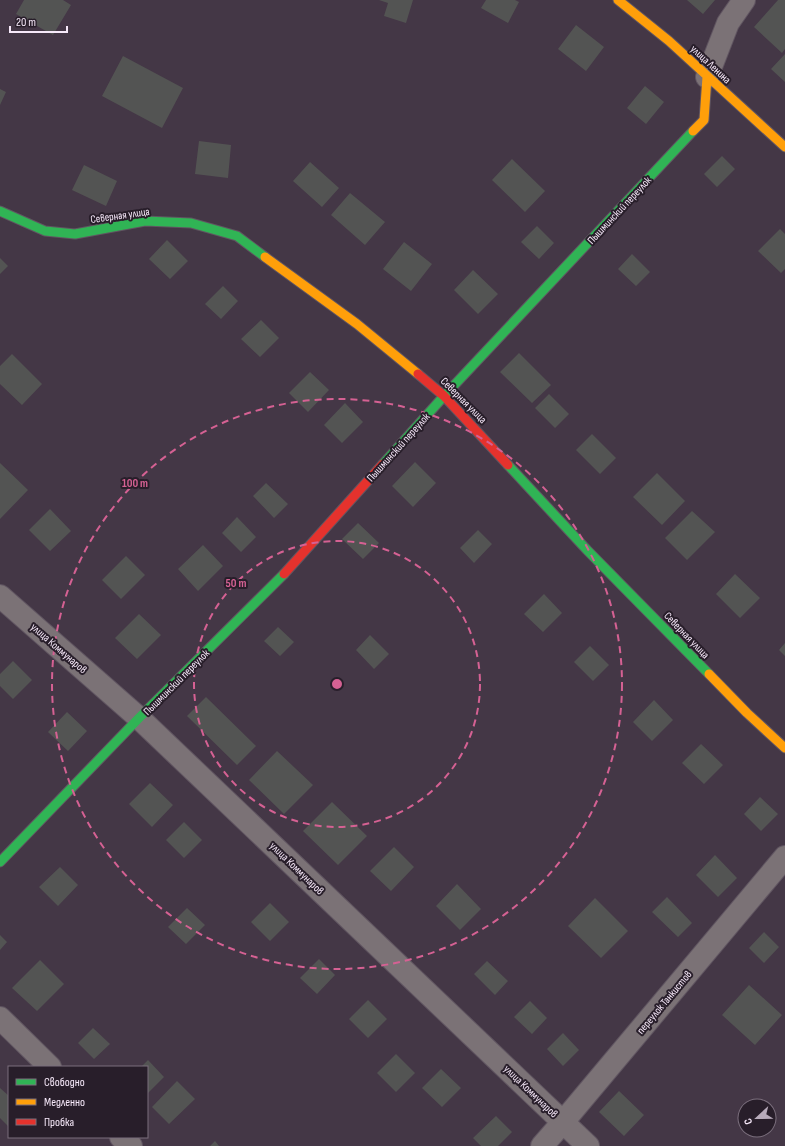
<svg xmlns="http://www.w3.org/2000/svg" width="785" height="1146" viewBox="0 0 785 1146" font-family="'Sofia Sans Condensed',sans-serif">
<rect width="100%" height="100%" fill="#443746"/>
<path fill="#535453" d="M24,0H63L71,5L53,35L16,14Z
M379,0H413L406,23L384,16L388,3Z
M486,0H515L519,2L508,23L481,8Z
M687,0H715L703,14Z
M778,0H785V49L782,53L754,27Z
M576,25L604,47L586,71L558,49Z
M785,54V82L771,69Z
M123,56L183,88L162,128L102,96Z
M645,86L664,102L646,124L627,108Z
M0,89L6,92L0,105Z
M199,141L231,145L228,178L195,174Z
M722,156L735,169L717,187L704,174Z
M512,159L545,191L525,212L492,180Z
M310,162L339,188L322,207L293,181Z
M84,165L117,181L106,206L72,190Z
M350,193L385,222L365,245L331,215Z
M537,226L554,243L539,259L521,242Z
M780,229L785,234V269L781,273L758,251Z
M167,240L188,261L170,279L149,259Z
M404,242L432,264L411,291L383,269Z
M632,254L650,272L636,286L618,269Z
M0,258L8,266L0,274Z
M473,270L498,294L478,314L454,290Z
M223,286L238,301L221,319L205,304Z
M261,320L279,338L260,357L241,339Z
M519,353L551,385L532,403L500,372Z
M12,354L42,384L22,405L0,384V366Z
M310,372L329,390L308,412L289,393Z
M549,394L569,414L555,428L535,408Z
M345,403L363,422L342,443L324,425Z
M592,434L616,458L600,474L576,450Z
M415,462L436,483L413,507L392,486Z
M0,463L28,490L0,519Z
M657,473L685,501L662,525L633,497Z
M266,483L288,504L274,518L253,496Z
M50,509L71,531L50,551L29,530Z
M692,511L715,532L687,560L665,538Z
M237,517L256,537L241,552L222,533Z
M358,523L379,543L363,559L342,539Z
M478,530L492,544L474,563L460,548Z
M203,545L223,566L198,591L178,569Z
M126,556L145,575L121,599L102,580Z
M735,574L760,598L740,618L716,594Z
M544,594L562,613L543,632L524,614Z
M139,614L161,635L137,659L115,638Z
M278,627L294,642L280,656L264,641Z
M370,635L389,654L374,669L356,650Z
M785,643V656L779,650Z
M590,646L609,665L593,681L574,662Z
M13,661L32,680L13,699L0,686V674Z
M206,697L256,746L237,765L187,716Z
M654,700L673,720L652,741L633,722Z
M67,712L87,731L68,751L48,732Z
M701,744L723,765L704,784L682,763Z
M277,751L313,785L284,814L249,780Z
M150,783L173,805L152,827L129,804Z
M760,797L778,814L761,831L744,814Z
M332,802L367,836L338,865L303,831Z
M184,822L202,840L184,858L166,840Z
M394,847L414,867L391,891L370,871Z
M715,855L737,878L718,897L696,875Z
M60,867L78,885L58,906L39,887Z
M457,884L481,909L460,930L436,906Z
M667,897L692,923L678,937L652,912Z
M595,898L628,931L601,958L568,926Z
M270,903L289,922L270,941L251,922Z
M187,908L205,925L186,944L168,927Z
M764,932L779,947L764,963L749,948Z
M0,935L7,942L0,950Z
M319,959L335,975L317,994L300,978Z
M40,960L64,984L37,1011L12,988Z
M487,961L508,981L495,995L474,974Z
M749,985L782,1015L755,1045L722,1015Z
M368,1000L387,1019L368,1038L349,1019Z
M530,1001L547,1018L532,1034L514,1017Z
M93,1028L110,1044L94,1059L78,1043Z
M563,1033L579,1050L563,1066L547,1049Z
M396,1054L415,1073L396,1092L377,1073Z
M148,1060L164,1077L147,1094V1067H141Z
M441,1069L461,1088L442,1107L422,1088Z
M177,1081L195,1099L169,1124L152,1107Z
M0,1088L9,1096V1127L0,1118Z
M619,1091L644,1115L624,1136L599,1112Z
M496,1116L512,1132L498,1146H481L473,1138Z
M215,1141L219,1146H210Z"/>
<g fill="none" stroke-linecap="round" stroke-linejoin="round">
<defs>
<path id="street" d="M707,77L728,23L744,0
M0,596L139,718L588,1146
M0,1018L50,1067
M121,1137L131,1146
M542,1146L563,1122L785,857"/>
<path id="fast" d="M0,211L45,231L75,234L145,221L191,223L237,236L265,257
M383,464L444,396L693,131
M508,465L587,550L709,674
M0,862L139,718L284,574"/>
<path id="slow" d="M618,0L669,41L785,147
M693,131L704,120L707,77
M265,257L357,324L418,374
M709,674L747,713L785,748"/>
<path id="jam" d="M418,374L444,396L508,465
M284,574L383,464"/>
</defs>
<use href="#street" stroke="#605561" stroke-width="24"/>
<use href="#fast" stroke="#605561" stroke-width="11"/>
<use href="#slow" stroke="#605561" stroke-width="11"/>
<use href="#jam" stroke="#605561" stroke-width="11"/>
<use href="#street" stroke="#7b7276" stroke-width="22"/>
<use href="#fast" stroke="#30b455" stroke-width="9"/>
<use href="#slow" stroke="#ff9f0a" stroke-width="9"/>
<use href="#jam" stroke="#e5322d" stroke-width="9"/>
</g>
<g fill="none" stroke="#d56193" stroke-width="2" stroke-dasharray="7 5">
<circle cx="337" cy="684" r="143"/>
<circle cx="337" cy="684" r="285"/>
</g>
<g text-anchor="middle" stroke-width="4" stroke-linejoin="round" paint-order="stroke">
<g font-size="11" fill="#f7e9fa" stroke="#281e2a">
<text transform="translate(711 64) rotate(43)" y="4">улица Ленина</text>
<text transform="translate(619 210) rotate(-47)" y="4">Пышминский переулок</text>
<text transform="translate(120 215) rotate(-8)" y="4">Северная улица</text>
<text transform="translate(464 400) rotate(45)" y="4">Северная улица</text>
<text transform="translate(398 447) rotate(-48)" y="4">Пышминский переулок</text>
<text transform="translate(687 635) rotate(46)" y="4">Северная улица</text>
<text transform="translate(59 648) rotate(41)" y="4">улица Коммунаров</text>
<text transform="translate(176 682) rotate(-45)" y="4">Пышминский переулок</text>
<text transform="translate(297 868) rotate(44)" y="4">улица Коммунаров</text>
<text transform="translate(664 1002) rotate(-50)" y="4">переулок Танкистов</text>
<text transform="translate(531 1091) rotate(44)" y="4">улица Коммунаров</text>
</g>
</g>
<circle cx="337" cy="684" r="6" fill="#d56193" stroke="#281e2a" stroke-width="2"/>
<g font-size="12" text-anchor="middle" font-weight="bold" fill="#d56193" stroke="#281e2a" stroke-width="4" stroke-linejoin="round" paint-order="stroke">
<text x="135" y="487">100 m</text>
<text x="236" y="587">50 m</text>
</g>
<rect x="8" y="1066" width="140" height="72" fill="#281e2a" stroke="#7b6f7d"/>
<rect x="16" y="1079" width="20" height="6" fill="#30b455" stroke="#7b6f7d"/>
<text x="44" y="1086" font-size="12" fill="#f7e9fa">Свободно</text>
<rect x="16" y="1099" width="20" height="6" fill="#ff9f0a" stroke="#7b6f7d"/>
<text x="44" y="1106" font-size="12" fill="#f7e9fa">Медленно</text>
<rect x="16" y="1119" width="20" height="6" fill="#e5322d" stroke="#7b6f7d"/>
<text x="44" y="1126" font-size="12" fill="#f7e9fa">Пробка</text>
<g transform="translate(757 1118) rotate(248)"><circle r="19" fill="#281e2a" stroke="#7b6f7d"/>
<path d="M0-3L7 15L0 10L-7 15Z" fill="#b8abbb"/>
<text y="-6" font-size="11" font-weight="bold" text-anchor="middle" fill="#f7e9fa">С</text>
</g>
<path d="M10 26v6h57v-6" fill="none" stroke="#f7e9fa" stroke-width="2"/>
<text x="16" y="26" font-size="12" fill="#f7e9fa" stroke="#281e2a" stroke-width="3" paint-order="stroke">20 m</text>
</svg>
